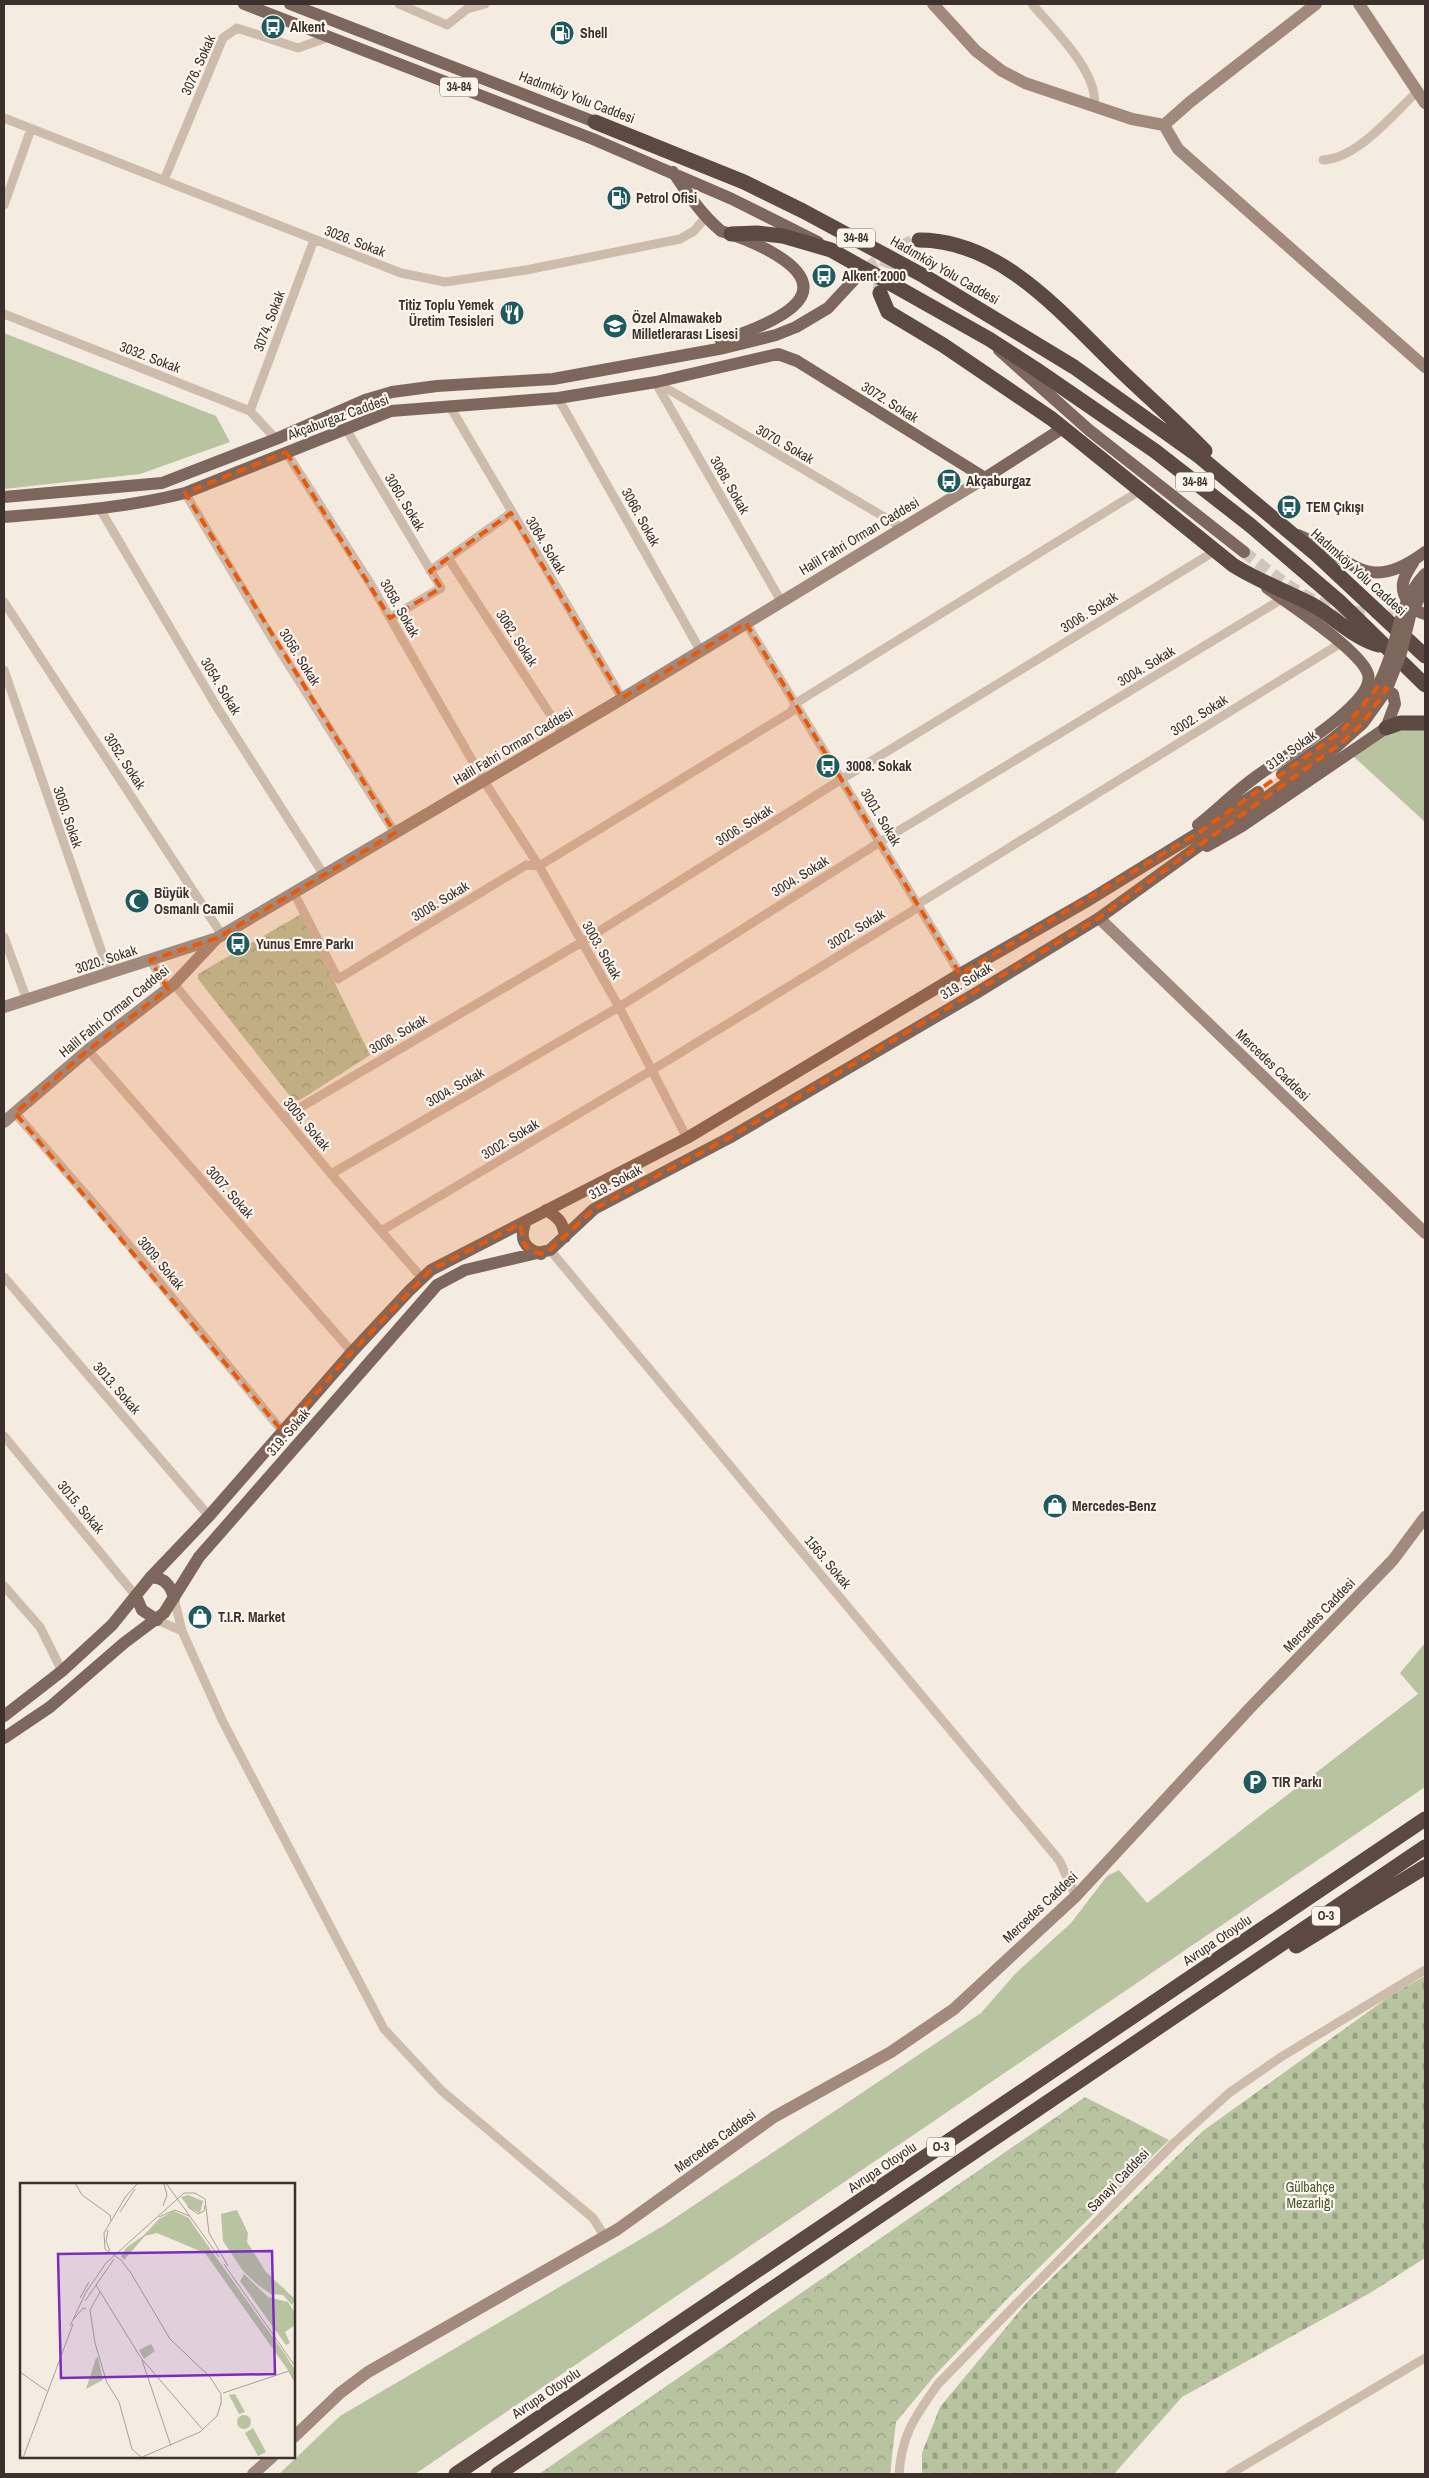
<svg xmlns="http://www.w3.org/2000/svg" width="1429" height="2478" viewBox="0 0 1429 2478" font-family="'Archivo Narrow',sans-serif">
<defs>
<pattern id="cemetery-stones" width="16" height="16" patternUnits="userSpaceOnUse" patternTransform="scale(1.25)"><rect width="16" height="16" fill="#b8c4a0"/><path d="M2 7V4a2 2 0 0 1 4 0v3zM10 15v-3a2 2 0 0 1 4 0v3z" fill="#97a083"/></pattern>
<pattern id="park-crowns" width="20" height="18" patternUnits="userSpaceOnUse" patternTransform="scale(1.25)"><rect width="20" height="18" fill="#b8c4a0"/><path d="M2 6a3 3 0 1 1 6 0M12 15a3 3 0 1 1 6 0" fill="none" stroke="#97a083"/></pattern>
</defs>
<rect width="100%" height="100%" fill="#f4ebe1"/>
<path fill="#b8c4a0" d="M4,333L216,416L230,442L140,474L4,489Z
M1399,729L1425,730V822L1353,756L1386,734Z
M1425,1643V1787L415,2474H279L340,2416L663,2226L981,2013L1015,1974L1071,1923L1107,1876L1119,1870L1147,1903L1418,1694L1400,1673Z"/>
<path fill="url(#cemetery-stones)" d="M1425,1976V2258L1370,2293L1182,2397L1114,2474H922V2453L940,2407L1028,2301L1203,2131L1390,1996Z"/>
<path fill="url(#park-crowns)" d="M301,914L370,1055L300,1100H293L198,979V974Z
M1085,2097L1169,2140L1010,2296L936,2374L896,2422L890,2474H539Z"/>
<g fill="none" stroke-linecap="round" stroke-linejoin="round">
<path stroke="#cfc6bd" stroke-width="12" stroke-dasharray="12 6" stroke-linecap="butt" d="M853,281L874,263L893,252
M1244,552C1277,577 1316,613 1361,612C1378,612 1397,608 1414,604"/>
<path stroke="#cfc6bd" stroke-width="15" stroke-dasharray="15 8" stroke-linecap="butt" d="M880,290C886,261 890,249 919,240"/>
<path stroke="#cdbbac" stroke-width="9" d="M399,4L447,25L467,9L485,4
M1032,4C1053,29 1100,73 1094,107
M4,118L401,273L445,282L526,270L680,239L694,231L706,217
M1323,160C1358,158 1392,115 1417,92
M164,180L223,38L237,28L298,48L329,37
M4,205L31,129
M4,314L250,411L276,439
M656,382L901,527
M657,385L781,601
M558,398L700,650
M449,405L622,698
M250,411L314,240
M346,429L441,588L390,618
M286,452L370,583L484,781L539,866L619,1007L687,1138
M185,493L275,643L395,833
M100,509L215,704L324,875
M448,558L563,734
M430,571L511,513
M4,602L222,935
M746,623L960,974
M4,670L109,973
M294,893L338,979L526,865L539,866L791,712L796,703L1141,490
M4,937L27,1000
M150,960L168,989
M174,984L331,1174L422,1278
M88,1050L352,1352
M15,1113L113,1226L283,1432
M284,1117L582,942L842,779L1215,551
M331,1174L619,1007L880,842L1282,599
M381,1231L652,1070L914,910L918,904L1341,643
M550,1250L1059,1860L1076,1896
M4,1277L209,1516
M4,1436L136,1596
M4,1586L40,1627L62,1671
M174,1598L182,1631L223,1722L384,2029L442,2091L593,2218L605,2237
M157,1620L182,1631
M899,2474C902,2433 915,2417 938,2384L1174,2143L1229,2093L1281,2057L1425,1970
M1230,2474L1425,2358"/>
<path stroke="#a18a7d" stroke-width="12" d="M933,4L976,51L1002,71L1025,83L1132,119L1164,125
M1359,4L1425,103
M1164,125L1178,149L1187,157L1425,367
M1164,125L1190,102L1316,4
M1099,918L1425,1233
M4,1007L214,939
M4,1122L88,1050L174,984L217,938L615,703L985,478
M294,2437L340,2393L368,2372L618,2229L774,2117L891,2052L954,2009L1076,1896L1250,1708L1393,1560L1425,1517
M253,2474L272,2457"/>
<path stroke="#7d675c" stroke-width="12" d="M244,4L593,139L732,199L818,242
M290,4L595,122
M673,172C687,193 701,214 721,231C744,238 823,267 799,300C786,318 742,334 721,341
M999,350L1089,430L1244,552
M4,497L162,483L276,439L365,400L392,392L437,386L553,379L724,348L776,335L796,327L828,308L853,281
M4,517C65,512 126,508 185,493L391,411L558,398L656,382L778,354L797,361L985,478L1063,428
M1298,535C1353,557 1365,597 1425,552
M1414,561C1410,568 1404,576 1403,583C1401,597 1413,611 1425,614
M1282,774L1330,741
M1198,825C1218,809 1236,791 1257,776C1278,760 1377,703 1368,674C1361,651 1289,604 1267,588
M1207,846L1242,826L1386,728L1395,704L1393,694L1379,685
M546,1210C559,1218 563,1222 565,1237
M526,1221C519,1238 523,1248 541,1254
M150,1578C164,1576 171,1586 174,1598
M136,1596L142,1610L157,1620
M4,1716L62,1671L112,1625L150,1578L209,1516L352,1352L409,1291L431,1270L687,1138L960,974L1089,900L1201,831L1258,792
M4,1738L50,1707L124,1643L164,1613L199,1557L437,1285L465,1270L550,1250L594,1209L729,1138L978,992L1099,918L1335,748"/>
<path stroke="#5c4a42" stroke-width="15" d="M595,122L744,182L803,211L924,276L1074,367L1200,457L1317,555L1425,656
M731,234L757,233L783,236L831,250L989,339L1034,368L1155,451L1250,525L1341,603L1425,685
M919,240C1002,240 1063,315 1118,368C1147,396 1177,422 1205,451
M880,293L888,312L943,345L1052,419L1233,565C1258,581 1286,591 1313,605C1334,617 1355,639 1379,645
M1386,728L1400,723H1425
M1296,1946L1425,1867
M456,2474C778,2255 1103,2038 1425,1819
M498,2474L1425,1847"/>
<path stroke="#7d675c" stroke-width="12" d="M1330,741C1356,721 1376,696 1387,665C1400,632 1399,602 1425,574
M1335,748L1363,723L1386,691L1401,653L1410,616L1425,587"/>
</g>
<path fill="#e8590c" fill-opacity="0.2" stroke="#e8590c" stroke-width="4" stroke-dasharray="10 6" stroke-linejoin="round" d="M286,452L390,618L441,588L430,571L511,513L622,698L746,623L960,974L1201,831L1342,731L1379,685L1387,689L1363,723L1344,741L1099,918L729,1138L594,1209L550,1250L541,1254L529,1250L524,1244L520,1224L431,1270L352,1352L283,1432L15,1113L88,1050L168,989L150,960L217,938L395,833L185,493Z"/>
<defs>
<symbol id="bus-disc" viewBox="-11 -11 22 22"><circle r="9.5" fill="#1f5a5e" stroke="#fbf5ee"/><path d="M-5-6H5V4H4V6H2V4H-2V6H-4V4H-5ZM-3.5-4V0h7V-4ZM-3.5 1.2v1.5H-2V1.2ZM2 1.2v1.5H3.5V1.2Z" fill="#fff"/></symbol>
<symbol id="fuel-disc" viewBox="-11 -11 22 22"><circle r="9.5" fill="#1f5a5e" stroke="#fbf5ee"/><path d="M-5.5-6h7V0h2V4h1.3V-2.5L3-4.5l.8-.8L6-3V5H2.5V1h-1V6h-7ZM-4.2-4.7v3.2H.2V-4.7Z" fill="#fff"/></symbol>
<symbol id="restaurant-disc" viewBox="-11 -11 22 22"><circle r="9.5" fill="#1f5a5e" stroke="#fbf5ee"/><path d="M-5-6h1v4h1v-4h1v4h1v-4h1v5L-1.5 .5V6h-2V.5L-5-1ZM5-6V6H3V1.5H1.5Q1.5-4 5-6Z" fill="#fff"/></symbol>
<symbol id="school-disc" viewBox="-11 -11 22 22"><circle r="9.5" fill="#1f5a5e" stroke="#fbf5ee"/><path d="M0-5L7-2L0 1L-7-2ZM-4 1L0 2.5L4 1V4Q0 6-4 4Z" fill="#fff"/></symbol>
<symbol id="mosque-disc" viewBox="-11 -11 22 22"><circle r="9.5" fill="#1f5a5e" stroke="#fbf5ee"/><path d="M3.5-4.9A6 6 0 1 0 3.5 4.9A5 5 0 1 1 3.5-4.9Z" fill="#fff"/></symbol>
<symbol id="shop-disc" viewBox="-11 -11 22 22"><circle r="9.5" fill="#1f5a5e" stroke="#fbf5ee"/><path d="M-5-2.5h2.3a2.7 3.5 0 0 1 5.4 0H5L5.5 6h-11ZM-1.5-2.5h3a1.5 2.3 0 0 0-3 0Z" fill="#fff"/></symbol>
<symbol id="parking-disc" viewBox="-11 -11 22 22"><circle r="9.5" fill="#1f5a5e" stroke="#fbf5ee"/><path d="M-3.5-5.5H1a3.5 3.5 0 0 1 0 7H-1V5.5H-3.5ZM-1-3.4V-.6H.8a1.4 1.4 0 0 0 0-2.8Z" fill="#fff"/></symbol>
</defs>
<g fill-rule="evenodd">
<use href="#bus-disc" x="259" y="13" width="28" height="28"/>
<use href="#fuel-disc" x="548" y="19" width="28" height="28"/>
<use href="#fuel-disc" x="605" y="184" width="28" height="28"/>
<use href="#bus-disc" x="810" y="262" width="28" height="28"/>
<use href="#restaurant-disc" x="498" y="299" width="28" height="28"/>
<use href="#school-disc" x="601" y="312" width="28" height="28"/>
<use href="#bus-disc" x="935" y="467" width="28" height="28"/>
<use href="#bus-disc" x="1275" y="493" width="28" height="28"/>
<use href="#bus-disc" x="814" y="752" width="28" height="28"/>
<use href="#mosque-disc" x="123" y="887" width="28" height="28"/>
<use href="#bus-disc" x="224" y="930" width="28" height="28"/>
<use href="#shop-disc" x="1041" y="1492" width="28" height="28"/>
<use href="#shop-disc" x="186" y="1603" width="28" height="28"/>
<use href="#parking-disc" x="1241" y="1768" width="28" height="28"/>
</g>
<g text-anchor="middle" stroke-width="4.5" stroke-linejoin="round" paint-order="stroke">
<g fill="#fbf5ee" stroke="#756b66" stroke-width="1">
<rect x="440" y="77.5" width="38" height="19" rx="4"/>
<rect x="837" y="228.5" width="38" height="19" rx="4"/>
<rect x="1176" y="472.5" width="38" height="19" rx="4"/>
<rect x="1312" y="1906.5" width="28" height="19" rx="4"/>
<rect x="927" y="2137.5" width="28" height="19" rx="4"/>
</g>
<g font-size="12" font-weight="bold" fill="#3b302b">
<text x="459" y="91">34-84</text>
<text x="856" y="242">34-84</text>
<text x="1195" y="486">34-84</text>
<text x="1326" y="1920">O-3</text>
<text x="941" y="2151">O-3</text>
</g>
<g font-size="14" font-weight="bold" fill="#3b302b" stroke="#fbf5ee" text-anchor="start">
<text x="290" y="32">Alkent</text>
<text x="580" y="38">Shell</text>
<text x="636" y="203">Petrol Ofisi</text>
<text x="842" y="281">Alkent 2000</text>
<text x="494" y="310" text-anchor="end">Titiz Toplu Yemek<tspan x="494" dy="16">Üretim Tesisleri</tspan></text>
<text x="632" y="323">Özel Almawakeb<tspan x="632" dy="16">Milletlerarası Lisesi</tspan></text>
<text x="966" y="486">Akçaburgaz</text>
<text x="1306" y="512">TEM Çıkışı</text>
<text x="846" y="771">3008. Sokak</text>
<text x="154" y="898">Büyük<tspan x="154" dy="16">Osmanlı Camii</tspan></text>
<text x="256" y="949">Yunus Emre Parkı</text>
<text x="1072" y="1511">Mercedes-Benz</text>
<text x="218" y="1622">T.I.R. Market</text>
<text x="1272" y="1787">TIR Parkı</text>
</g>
<g font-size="14" fill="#3b302b" stroke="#fbf5ee">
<text transform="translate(198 65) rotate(-66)" y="5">3076. Sokak</text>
<text transform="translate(577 97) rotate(21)" y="5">Hadımköy Yolu Caddesi</text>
<text transform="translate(355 241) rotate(21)" y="5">3026. Sokak</text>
<text transform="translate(945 270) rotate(30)" y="5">Hadımköy Yolu Caddesi</text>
<text transform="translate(269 321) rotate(-69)" y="5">3074. Sokak</text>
<text transform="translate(150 357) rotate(21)" y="5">3032. Sokak</text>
<text transform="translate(890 402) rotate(32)" y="5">3072. Sokak</text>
<text transform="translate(338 417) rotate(-20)" y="5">Akçaburgaz Caddesi</text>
<text transform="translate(785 444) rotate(30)" y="5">3070. Sokak</text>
<text transform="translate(730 485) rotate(60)" y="5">3068. Sokak</text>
<text transform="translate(405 502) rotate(59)" y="5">3060. Sokak</text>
<text transform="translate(641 517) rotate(61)" y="5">3066. Sokak</text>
<text transform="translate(859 536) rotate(-31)" y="5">Halil Fahri Orman Caddesi</text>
<text transform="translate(546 545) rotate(59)" y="5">3064. Sokak</text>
<text transform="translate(1359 572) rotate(42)" y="5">Hadımköy Yolu Caddesi</text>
<text transform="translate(400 608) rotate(60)" y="5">3058. Sokak</text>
<text transform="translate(1089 612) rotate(-32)" y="5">3006. Sokak</text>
<text transform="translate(517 638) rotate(57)" y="5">3062. Sokak</text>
<text transform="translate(300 657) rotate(58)" y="5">3056. Sokak</text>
<text transform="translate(1146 666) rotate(-31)" y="5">3004. Sokak</text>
<text transform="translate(221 686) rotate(59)" y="5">3054. Sokak</text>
<text transform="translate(1199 715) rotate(-32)" y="5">3002. Sokak</text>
<text transform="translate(513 746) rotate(-31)" y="5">Halil Fahri Orman Caddesi</text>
<text transform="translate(1291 750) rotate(-35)" y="5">319. Sokak</text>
<text transform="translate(125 761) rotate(57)" y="5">3052. Sokak</text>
<text transform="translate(68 817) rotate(71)" y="5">3050. Sokak</text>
<text transform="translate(881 817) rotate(59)" y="5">3001. Sokak</text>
<text transform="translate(744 825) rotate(-32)" y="5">3006. Sokak</text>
<text transform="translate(800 876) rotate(-32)" y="5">3004. Sokak</text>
<text transform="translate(440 901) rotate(-31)" y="5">3008. Sokak</text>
<text transform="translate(856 929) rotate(-31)" y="5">3002. Sokak</text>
<text transform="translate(602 950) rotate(60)" y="5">3003. Sokak</text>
<text transform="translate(106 959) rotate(-18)" y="5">3020. Sokak</text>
<text transform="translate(966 981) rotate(-31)" y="5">319. Sokak</text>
<text transform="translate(114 1011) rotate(-39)" y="5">Halil Fahri Orman Caddesi</text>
<text transform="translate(398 1034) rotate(-30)" y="5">3006. Sokak</text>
<text transform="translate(1273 1065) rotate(44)" y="5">Mercedes Caddesi</text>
<text transform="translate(455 1087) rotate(-30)" y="5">3004. Sokak</text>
<text transform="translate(307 1124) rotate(50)" y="5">3005. Sokak</text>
<text transform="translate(510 1139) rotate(-31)" y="5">3002. Sokak</text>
<text transform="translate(615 1182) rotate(-28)" y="5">319. Sokak</text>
<text transform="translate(230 1192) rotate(49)" y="5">3007. Sokak</text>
<text transform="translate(161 1263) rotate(50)" y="5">3009. Sokak</text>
<text transform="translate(117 1388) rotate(49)" y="5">3013. Sokak</text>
<text transform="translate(288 1432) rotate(-49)" y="5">319. Sokak</text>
<text transform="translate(81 1507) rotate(50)" y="5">3015. Sokak</text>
<text transform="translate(828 1562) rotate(50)" y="5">1563. Sokak</text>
<text transform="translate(1319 1615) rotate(-46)" y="5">Mercedes Caddesi</text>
<text transform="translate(1040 1907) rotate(-43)" y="5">Mercedes Caddesi</text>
<text transform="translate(1217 1940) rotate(-34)" y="5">Avrupa Otoyolu</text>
<text transform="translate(715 2141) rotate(-36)" y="5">Mercedes Caddesi</text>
<text transform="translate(882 2167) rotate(-34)" y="5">Avrupa Otoyolu</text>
<text transform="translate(1118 2180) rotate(-46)" y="5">Sanayi Caddesi</text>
<text transform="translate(546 2393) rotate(-34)" y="5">Avrupa Otoyolu</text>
</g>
<g font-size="14" fill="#4a5a2e" stroke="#fbf5ee">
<text x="1310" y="2192">Gülbahçe<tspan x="1310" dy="16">Mezarlığı</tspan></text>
</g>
</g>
<g transform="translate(20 2183)">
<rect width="275" height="275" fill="#f4ebe1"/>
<path d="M168,12L183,18L180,30L169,25L161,14ZM154,28L169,35L174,43L265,171L275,187V197L185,70L137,50L125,53L104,77L101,73L106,65L124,52L139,36ZM78,174L83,197L66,206L76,175Z" fill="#b8c4a0"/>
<path d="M217,27L228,50L227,59L246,89L275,116L272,122L263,112L251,111L238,102L223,88L203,58L201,31Z" fill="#b8c4a0"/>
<path d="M224,91L248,114L268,119L275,130V142L265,149L270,160L266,162L220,98ZM131,161L135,168L124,176L119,167ZM215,211L225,229L219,231L209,212ZM217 239a7 7 0 1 1 14 0a7 7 0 1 1-14 0ZM233,245L246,269L238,273L225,250Z" fill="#b8c4a0"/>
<path fill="none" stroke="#aaa098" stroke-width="1" d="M55,0L62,12L90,32L91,38M118,0L106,13L84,50L85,66L101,77L111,90L150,156L190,194L201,211V221M146,0L199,74M143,23L147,12L144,1M168,24L178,31L184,28L185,22M100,29L115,6M139,34L155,27L169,33M88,47L86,58L90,68M204,81L275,183M76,102L121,175L183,247M80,109L70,127L75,160L87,200L99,219L112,266L122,275M60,115L69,99M65,118L94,76M54,136L63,125L66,126M50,143L66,109L86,80L164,10H175L185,16L189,50L208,83M122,177L151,263M0,189L27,208M203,210L269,188L275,199M3,275L53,141M120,275L180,249L197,233L201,220"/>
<path fill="#7b2cbf" fill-opacity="0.15" stroke="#7b2cbf" stroke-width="2.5" d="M252,68L255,191L41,195L38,71Z"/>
<rect width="275" height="275" fill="none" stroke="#3b302b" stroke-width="2.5"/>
</g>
<rect width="1429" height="2478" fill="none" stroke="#3b302b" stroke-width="10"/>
</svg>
